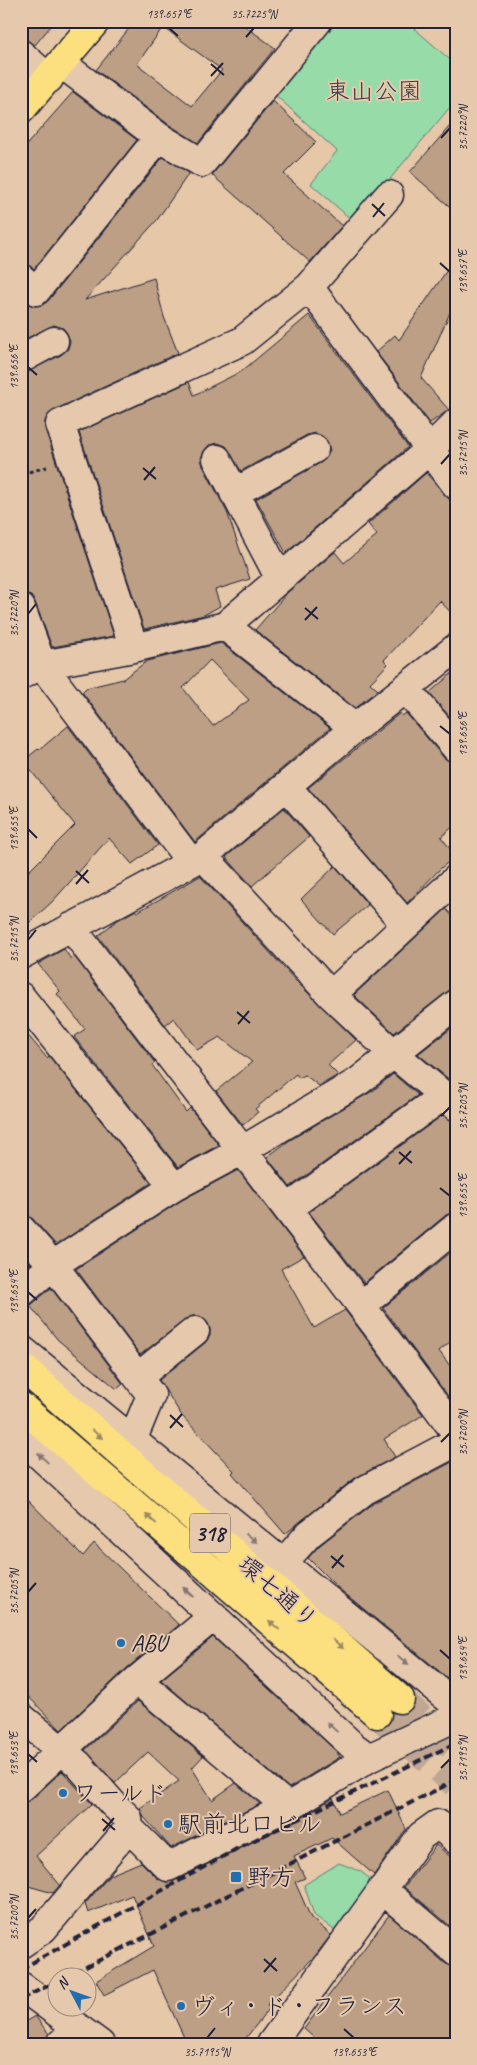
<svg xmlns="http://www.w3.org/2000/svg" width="477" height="2065" viewBox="0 0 477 2065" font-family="Caveat,'Klee One',sans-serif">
<rect width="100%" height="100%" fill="#e6c8a9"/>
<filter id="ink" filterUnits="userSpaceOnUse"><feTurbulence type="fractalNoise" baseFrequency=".02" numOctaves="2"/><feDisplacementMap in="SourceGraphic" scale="10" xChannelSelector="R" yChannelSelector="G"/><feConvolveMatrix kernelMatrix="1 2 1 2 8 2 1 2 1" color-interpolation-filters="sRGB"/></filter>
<g filter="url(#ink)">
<path fill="#96dba8" stroke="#5c7e72" d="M331,21H406L456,65V100L354,222L311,184L337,151L272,92Z
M339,1863L360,1871L378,1885L342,1936L314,1915L304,1885Z"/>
<path fill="#bc9f84" stroke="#22223b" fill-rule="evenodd" d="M21,21H55L35,45L21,39Z
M135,21H238L275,48L198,143L168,124L96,70ZM163,27L222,70L192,106L137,64Z
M73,92L137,140L34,269L21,263V151Z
M273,101L316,142L284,174L342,226L310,262L212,175Z
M456,119V212L410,172Z
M163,157L189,173L157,220L85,300L154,278L164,317L178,353L54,410L45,421V429L114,636L52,647L35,602L31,596L21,593V375L61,355L68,349L70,341L67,333L63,328L54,325L21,341V299L34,306L42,305L48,301Z
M456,257V299L421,378L449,410L430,423L376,352L395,335L399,340Z
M309,315L408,447L286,553L256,499L322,462L327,457L330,450L327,441L322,436L315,433L307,435L241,471L226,446L218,443L209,445L204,451L201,458L203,466L227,512L250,579L215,590L220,606L204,615L144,629L79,432L189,382L194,395L242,371Z
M426,473L456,507V618L440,601L384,660L388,664L370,683L378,690L355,708L255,630L288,592L335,552L344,563L377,535L368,524Z
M221,643L330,728L195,842L82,692L86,688L123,679L147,661ZM210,660L249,700L213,726L183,688Z
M456,670V724L429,693Z
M400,713L402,716L406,713L444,758L456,763V824L441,837L456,856L441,868L407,903L308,788Z
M68,726L158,845L132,864L109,838L53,901L21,930V879L75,825L23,761L38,749L39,750Z
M284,808L309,837L252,886L226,857Z
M335,866L368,905L333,934L301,899Z
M200,876L296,981L356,1040L328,1065L338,1075L319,1086L305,1075L299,1078L296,1074L255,1109L258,1112L243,1125L216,1091L252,1062L220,1037L197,1050L174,1018L165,1025L98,936L116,921L136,910L137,912Z
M446,909L456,920V985L394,1033L354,995Z
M64,949L71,959L74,956L155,1063L152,1065L186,1112L190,1108L219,1145L178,1167L74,1037L85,1029L57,994L60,991L38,964Z
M21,1027L47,1058L49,1056L151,1183L56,1245L32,1218L21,1214Z
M453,1027L456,1030V1085L418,1054Z
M393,1074L418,1095L290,1187L267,1157L290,1140L374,1090Z
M443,1115L456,1121V1212L446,1215L364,1283L309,1212Z
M238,1170L304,1256L281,1269L314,1328L345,1310L423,1415L384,1439L395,1457L355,1478L285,1534L232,1473L234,1471L182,1416L159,1380L205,1343L210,1336V1329L207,1322L200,1316H192L186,1319L140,1355L76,1269L182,1200Z
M456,1248V1337L439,1351L456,1374V1396L450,1399L383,1308Z
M21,1253L31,1264L21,1272Z
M51,1288L123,1384L117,1389L58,1340L30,1306Z
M456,1460V1685L337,1587L308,1558L320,1545L374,1503Z
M21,1493L83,1556L94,1543L179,1625L126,1669L61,1730L21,1689Z
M213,1637L336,1751L340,1757L289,1788L161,1680Z
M138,1701L203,1756L192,1768L212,1800L236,1783L260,1804L171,1848L143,1816L140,1808L179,1781L148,1752L115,1783L85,1750Z
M62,1771L92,1804L36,1856L60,1885L53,1893L21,1884V1803L32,1799Z
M388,1790L406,1829L374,1875L332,1838L294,1856L305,1878L295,1882L311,1918L331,1935L315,1956L267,2005L270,2008L241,2044H187L153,1970L104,1995L96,1981L154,1946L132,1895L88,1913L85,1904L110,1875L141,1862L157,1878L166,1882L174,1881L295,1821L333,1798L340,1813Z
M436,1845L456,1861V1931L404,1887Z
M389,1915L446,1964L456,1967V2044H321L304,2029Z
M35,2016L49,2034L45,2044H21V2024Z"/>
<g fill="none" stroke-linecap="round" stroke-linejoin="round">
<path stroke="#bfa793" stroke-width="28" stroke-dasharray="28 14" stroke-linecap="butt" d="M400,1699L456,1749
M377,1714L456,1784"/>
<defs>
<path id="minor" d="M21,54L49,79
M62,64L159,137L202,163L318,21
M21,278L36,291L159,137
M309,287L456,485
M21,359L54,341
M217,459L279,577
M234,493L314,449
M21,608L42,665L190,861
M225,626L355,728
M134,648L60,424L242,341L309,287L389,195
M21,675L42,665L134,648L225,626L429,450L456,423
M405,688L456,748
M286,786L406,925
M203,856L331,995L394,1054L456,1106
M71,927C199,1096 331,1262 456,1433
M21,955L203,856L355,728L456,648
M331,995L456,879
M21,997L174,1187
M288,1208L443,1096
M21,1229L53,1265L151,1395L132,1441
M21,1293L53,1265L174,1187L241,1151L359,1081L456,1004
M362,1305L456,1227
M21,1349L456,1705
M138,1377L195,1331
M21,1438L354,1747L369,1758
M283,1563L309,1534L365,1490L456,1442
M137,1680L288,1807
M21,1717L78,1764L112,1803L128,1818L129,1828L168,1867L288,1807L369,1758L456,1717
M21,1788L137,1680L214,1616
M382,1889L456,1952
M21,1944L43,1929L129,1828
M21,1986L100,2044
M60,2044L78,2028
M271,2044L421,1836L438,1824L456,1840"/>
<path id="major" d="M21,110L96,21
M21,1366L400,1699
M21,1406L377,1714"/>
</defs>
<use href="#minor" stroke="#22223b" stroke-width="31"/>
<use href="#major" stroke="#22223b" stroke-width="31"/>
<path stroke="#22223b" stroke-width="3" stroke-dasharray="4 4" stroke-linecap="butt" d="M21,474L47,467
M88,1995L94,1992"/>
<use href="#minor" stroke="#e6c9ad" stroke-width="28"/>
<use href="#major" stroke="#fce080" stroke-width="28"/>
<path stroke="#22223b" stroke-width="4" stroke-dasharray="8 4" stroke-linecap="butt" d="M21,1969L240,1847L456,1743
M64,1978L456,1780
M21,1999L58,1981"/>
</g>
<defs><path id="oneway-solid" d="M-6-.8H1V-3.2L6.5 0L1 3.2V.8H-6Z" transform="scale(1.25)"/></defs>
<g fill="#9a8a61">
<use href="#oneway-solid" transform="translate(97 1434) rotate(41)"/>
<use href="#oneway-solid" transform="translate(151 1519) rotate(-139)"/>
<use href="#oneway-solid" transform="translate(274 1625) rotate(-139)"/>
<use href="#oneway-solid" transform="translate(338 1644) rotate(41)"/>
</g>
<g fill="#847674">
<use href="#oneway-solid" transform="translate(43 1458) rotate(-137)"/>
<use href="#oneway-solid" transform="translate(251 1538) rotate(38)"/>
<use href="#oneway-solid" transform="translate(188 1592) rotate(-137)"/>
<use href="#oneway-solid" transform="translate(403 1660) rotate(39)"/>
<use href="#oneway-solid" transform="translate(332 1727) rotate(-137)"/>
</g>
</g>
<path fill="none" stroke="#22223b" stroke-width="2" d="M169,28L178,36M246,37L254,28M211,64L224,75M211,76L223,63M441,138L450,128M372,204L385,216M373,217L384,203M440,263L450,272M28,367L37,375M441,464L450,454M143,468L156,479M144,480L155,467M305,608L318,619M28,614L36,604M305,620L317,607M440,726L450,734M28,829L37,838M76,871L89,883M76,884L88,870M28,940L36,930M237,1012L250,1023M238,1024L249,1011M441,1116L450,1107M399,1152L412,1163M399,1164L411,1151M440,1188L450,1196M28,1292L37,1300M170,1415L183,1427M170,1428L182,1414M441,1442L450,1433M331,1556L344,1567M332,1568L343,1555M28,1592L36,1583M440,1650L450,1659M28,1754L37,1762M441,1768L450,1759M102,1819L115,1830M103,1831L114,1818M28,1918L36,1909M264,1959L277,1971M264,1972L276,1958M344,2029L354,2038M207,2038L215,2028"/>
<g fill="#1f6fb2" stroke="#e6c9ad" stroke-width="2">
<circle cx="121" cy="1643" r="5"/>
<circle cx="63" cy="1793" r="5"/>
<circle cx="168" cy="1824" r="5"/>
<rect x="230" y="1871" width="12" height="12" rx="2.5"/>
<circle cx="181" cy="2006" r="5"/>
</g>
<g text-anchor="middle" stroke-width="4" stroke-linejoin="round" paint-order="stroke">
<rect fill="#e6c9ad" stroke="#5d545d" stroke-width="1" x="190" y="1513.5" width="40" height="39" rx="4"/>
<g font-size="22" font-weight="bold" fill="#22223b">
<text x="210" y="1541">318</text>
</g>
<g font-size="24" fill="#333e4b" stroke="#e6c9ad">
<text x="374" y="99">東山公園</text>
</g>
<g font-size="24" fill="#22223b" stroke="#e6c9ad">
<text transform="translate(278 1592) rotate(41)" y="8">環七通り</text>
</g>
<g font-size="24" fill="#22223b" stroke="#e6c9ad" text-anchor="start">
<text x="131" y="1651">ABU</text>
<text x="73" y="1801">ワールド</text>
<text x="178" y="1832">駅前北口ビル</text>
<text x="247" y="1885">野方</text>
<text x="191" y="2014">ヴィ・ド・フランス</text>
</g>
</g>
<rect width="477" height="2065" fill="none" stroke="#e6c9ad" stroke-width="55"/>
<g transform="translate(72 1992) rotate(311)"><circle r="24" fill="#e6c9ad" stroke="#98867f"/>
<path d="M0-4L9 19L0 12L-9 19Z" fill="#1f6fb2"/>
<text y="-8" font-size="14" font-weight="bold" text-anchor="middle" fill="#22223b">N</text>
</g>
<rect x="28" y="28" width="422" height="2010" fill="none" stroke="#22223b" stroke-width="2"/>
<g font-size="12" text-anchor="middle" fill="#22223b">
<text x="169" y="18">139.657°E</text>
<text x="254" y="18">35.7225°N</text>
<text transform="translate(463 128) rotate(-90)" y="4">35.7220°N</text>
<text transform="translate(463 272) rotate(-90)" y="4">139.657°E</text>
<text transform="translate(14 367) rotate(-90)" y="4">139.656°E</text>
<text transform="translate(463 454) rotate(-90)" y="4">35.7215°N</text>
<text transform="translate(14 614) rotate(-90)" y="4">35.7220°N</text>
<text transform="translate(463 734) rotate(-90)" y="4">139.656°E</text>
<text transform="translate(14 829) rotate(-90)" y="4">139.655°E</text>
<text transform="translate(14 940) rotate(-90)" y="4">35.7215°N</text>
<text transform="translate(463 1107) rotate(-90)" y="4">35.7205°N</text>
<text transform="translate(463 1196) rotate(-90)" y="4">139.655°E</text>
<text transform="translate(14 1292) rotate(-90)" y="4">139.654°E</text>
<text transform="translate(463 1433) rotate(-90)" y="4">35.7200°N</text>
<text transform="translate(14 1592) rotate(-90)" y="4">35.7205°N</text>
<text transform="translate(463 1659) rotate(-90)" y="4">139.654°E</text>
<text transform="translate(14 1754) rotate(-90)" y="4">139.653°E</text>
<text transform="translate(463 1759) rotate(-90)" y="4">35.7195°N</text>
<text transform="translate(14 1918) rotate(-90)" y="4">35.7200°N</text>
<text x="207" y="2056">35.7195°N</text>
<text x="354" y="2056">139.653°E</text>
</g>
</svg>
